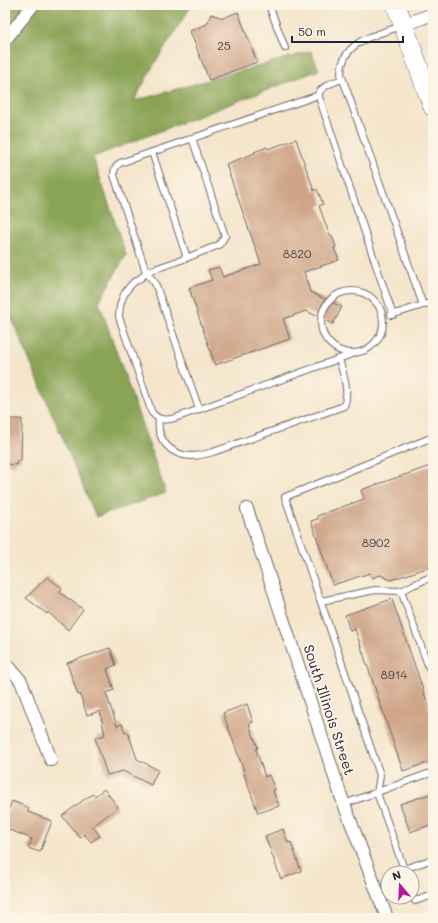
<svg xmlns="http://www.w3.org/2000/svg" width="438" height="923" viewBox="0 0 438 923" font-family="Mali,sans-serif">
<rect width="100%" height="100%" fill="#fcf5e5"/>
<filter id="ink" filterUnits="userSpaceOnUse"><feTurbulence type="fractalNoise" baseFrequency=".025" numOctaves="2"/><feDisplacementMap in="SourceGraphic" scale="8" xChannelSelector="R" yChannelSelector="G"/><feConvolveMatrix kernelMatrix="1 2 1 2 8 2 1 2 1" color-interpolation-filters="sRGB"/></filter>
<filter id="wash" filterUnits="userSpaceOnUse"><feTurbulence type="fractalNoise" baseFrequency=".012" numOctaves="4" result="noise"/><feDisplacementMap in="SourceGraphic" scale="16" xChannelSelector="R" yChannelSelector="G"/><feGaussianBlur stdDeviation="0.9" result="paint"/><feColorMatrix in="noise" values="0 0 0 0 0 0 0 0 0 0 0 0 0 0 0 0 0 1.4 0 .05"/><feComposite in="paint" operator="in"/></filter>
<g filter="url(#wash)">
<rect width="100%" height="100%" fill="#f4e5cb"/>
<path fill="#8aa456" stroke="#566348" d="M5,5H192L153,66L134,101L311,51L319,70L93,157L126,255L99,302L166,493L96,517L5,303Z"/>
<g id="blocks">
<path fill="#cfa588" d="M238,12L257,62L209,80L190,31L207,24L211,14L223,18Z
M296,139L314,191L317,189L323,204L319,206L330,236H332L336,247L334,248L339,260L304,272L310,292L342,307L333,324L306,311L283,319L290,339L215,365L189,288L212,280L208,270L219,267L223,277L261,264L226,164L255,153L254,152L267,147L268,149Z
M5,419H22L21,461H16L17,465L5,464Z
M433,465V566L391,580L380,575L372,578L370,573L333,585L311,521L318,519L317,516L364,499L361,490Z
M47,577L62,588L59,592L83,609L68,630L48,612L47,614L26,598Z
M392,599L433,719V761L403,771L355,629L350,631L345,615Z
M110,648L116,665L107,669L114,690L106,693L117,726L122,724L125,733L128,732L137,759L158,770L151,785L123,771L107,775L95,738L105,735L100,711L87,715L80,694L78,695L67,663Z
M247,704L253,722L249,724L258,748L256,749L265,777L269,775L275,790L273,791L279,806L258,813L244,774H245L223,713Z
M104,789L118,807L93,826L100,836L91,842L84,834L80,838L62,816L85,799L93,794L95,796Z
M433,793V824L410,832L400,804Z
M12,801L29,808L28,812L52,821L40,852L28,848L32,839L5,828V818Z
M283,829L288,843L291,842L301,871L281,879L265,836Z"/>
</g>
</g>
<g filter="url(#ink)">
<use href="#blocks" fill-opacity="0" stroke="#6c666d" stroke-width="1"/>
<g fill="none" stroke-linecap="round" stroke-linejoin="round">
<defs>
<path id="lane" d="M269,5L285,48
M402,26C376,35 342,40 341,74L423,305
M343,79C334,82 323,85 318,94L393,315
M319,95L120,163C115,167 114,169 114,175L146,272C144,277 139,279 134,282C124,291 119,303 119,317L152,413C159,420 165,421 175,418L355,353
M192,138L225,236L219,245L181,260L146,272L155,283L158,291L199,409
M152,152L187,258
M321 322a31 31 0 1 1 62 0a31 31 0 1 1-62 0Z
M391,315L433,302
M159,419C156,439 170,455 191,456C198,456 206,454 213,452L344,406C350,392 343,373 339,359
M433,437L285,497L380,775L377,793L404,869L433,859
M433,576L413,585L401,591L433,679
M321,601L375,590L401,591
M344,804L433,772
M412,895L415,901L433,895"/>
<path id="street" d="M403,25L433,14
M5,40L33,5
M247,509L341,796L387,918
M5,662L21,681L51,760"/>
<path id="primary" d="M396,5L433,107"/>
</defs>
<use href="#lane" stroke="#6c666d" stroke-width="8"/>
<use href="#street" stroke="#6c666d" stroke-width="14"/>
<use href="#primary" stroke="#6c666d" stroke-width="20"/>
<use href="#lane" stroke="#fff" stroke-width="6"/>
<use href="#street" stroke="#fff" stroke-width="12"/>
<use href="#primary" stroke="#fff" stroke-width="19"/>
</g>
</g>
<g text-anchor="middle" stroke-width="3.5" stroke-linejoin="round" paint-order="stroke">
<g font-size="12" fill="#4d434e">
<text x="224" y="50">25</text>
<text x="297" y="258">8820</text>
<text x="376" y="547">8902</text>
<text x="394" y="679">8914</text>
</g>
<g font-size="14" fill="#22223b" stroke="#fcf5e5">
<text transform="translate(329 710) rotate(72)" y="5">South Illinois Street</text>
</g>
</g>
<rect width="438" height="923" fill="none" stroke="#fcf5e5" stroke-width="20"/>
<g transform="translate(400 885) rotate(341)"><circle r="19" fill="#fcf5e5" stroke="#a5a1a1"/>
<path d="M0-3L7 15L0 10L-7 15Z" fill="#b5179e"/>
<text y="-6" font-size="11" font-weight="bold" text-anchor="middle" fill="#22223b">N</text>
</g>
<path d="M292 36v6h111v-6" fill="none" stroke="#22223b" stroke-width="2"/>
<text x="298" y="36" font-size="12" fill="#22223b" stroke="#fcf5e5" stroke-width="3" paint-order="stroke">50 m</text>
</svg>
